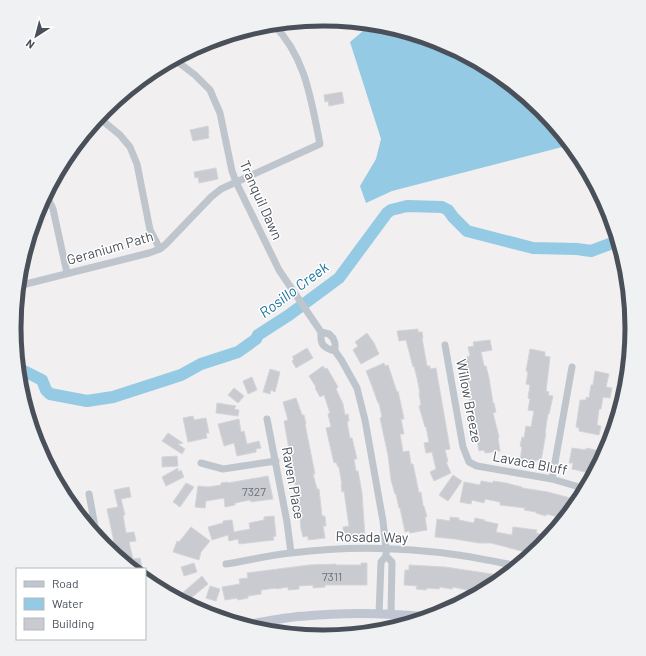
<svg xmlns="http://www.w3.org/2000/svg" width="646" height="656" viewBox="0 0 646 656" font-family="Barlow,sans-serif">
<rect width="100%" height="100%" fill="#f1efef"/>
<path fill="#94cae3" d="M369,26L386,32L396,29L441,43L467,56V59H471L495,71L542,110L570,145L392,191L366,203L360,186L376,159L381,139L350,42Z"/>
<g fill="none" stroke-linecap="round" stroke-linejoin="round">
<path stroke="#94cae3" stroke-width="12" d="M18,368L42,380L46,390L50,394L87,401L113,397L181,375L201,364L238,352L256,339L258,335L289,315L339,278L387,213L391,210L407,206L442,207L448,210L453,217L467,231L533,248L577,249L591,251L618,241"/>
</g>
<path fill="#c9cbd1" stroke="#d4d5da" d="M342,92L344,103L329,106L328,101L325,102L324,95Z
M208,126L209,133H208L209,138L193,141L190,130Z
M216,168L218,179L199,183L198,177L195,178L194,172Z
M418,329V332H422L423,338H422L427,366H430V369L436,368L450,449L445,450L448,462H446L451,473L434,481L430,472L436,469L432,452L426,453L424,443L429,442L426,427H425L419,406L421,405L419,393H420L417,378L414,366L413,367L406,340L399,341L397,331Z
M367,333L374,343L379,354L361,364L353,350L358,346L355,342Z
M490,340L492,350L481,352L484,366H486L489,378L493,403H494L496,412L493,413L499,437L498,438L500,451L485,453L484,450L479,451L463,361L467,360V357L470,356L468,347L474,346L473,342Z
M307,348L313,358L296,368L292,361L294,359L292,357Z
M530,349L545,352V356L550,357L546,391L549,392L548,395L553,396L549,414H548L545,433H546L541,461L536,460L535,463L520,461L522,447L520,446L522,437L524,438L526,426L531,427L534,411L528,410L530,399L528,398L530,385L526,384L528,372L526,371Z
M384,363L385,366L388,365L397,392L398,391L404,419H401L404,434H400L403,452L409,451L411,464H413L419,493L421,492L423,506H424L427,517H425L427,530L410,533L409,531L405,532L400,508H399L396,494H395L391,480L388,455L380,418L382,417L379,403H378L372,386L366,371Z
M323,366L325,369L327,368L338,387L336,389L343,404L345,415L348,414L349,421L347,422L350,438H352L357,459H354L356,471H358L362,493L365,536L345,538V533H343V527L349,526L344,491L342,492L341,485H342L339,467H338L336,462L334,463L326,428L331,427L328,414L330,413L324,395L320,397L315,388L316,387L309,376Z
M270,369L280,372L275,392L271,390L270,394L263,392Z
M595,371L609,374L606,387L612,388L610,398L603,397L601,409H599L597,425L601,426L599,435L579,431V428L576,427L580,400H586V397L589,398L591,385H593Z
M252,377L257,390L248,394L243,381Z
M234,388L244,396L238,403L228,395Z
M296,398L302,415H304L306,424H305L315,474H313L317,489H319L322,516H325L326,526H323L325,538L308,540V536L303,537L301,529L299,507L284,421L288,420L283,402Z
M217,403L236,406L234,409L239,410L238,416L216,413Z
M193,416L194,420L206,418L209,433H206L207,438L188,442L183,418Z
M239,419L241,432L244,431L247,444L259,441L261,448L256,449V452L237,456L234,443L224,446L218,424Z
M168,433L183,443L178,444L185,449L182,454L162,441Z
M572,448L586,450V448L605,452L594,474L572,469L573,463H569Z
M177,456L178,466L162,467V457Z
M178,468V472L181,470L184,477L166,486L162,477Z
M453,475L462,481L448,501L439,495Z
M268,476L273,499L251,502L250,500L235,503V505L225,507L224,498L206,501L205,508L195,507L198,486L208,487L221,485V483L228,482V483Z
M481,481L493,483V481L506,483L522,487V488L548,492L574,499L573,504L575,505L567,516L560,514L559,517L546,514V516L536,513V512L524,510L525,508L500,505V502L485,499L484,503L472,500L471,504L460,502L464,482L480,485Z
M186,483L194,487L180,507L173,502Z
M129,487L131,497L121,499L125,515H123L126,533L134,532L136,541L129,542L133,559L140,558L142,567L133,569L117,556L107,509L118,507L114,490Z
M274,516L276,536L273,537L274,540L239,544L238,539L229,541L228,535L212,540L208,527L223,523V521L232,520L234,532L250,529L249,523L264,520V517Z
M450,517L459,518V520L474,523L475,518L485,520L484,521L498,524L496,532L512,535L513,527L537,530L536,533L550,536L541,547L533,554L491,543H479L455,539L435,537L437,519L450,521Z
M191,527L210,541L201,552L199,560L173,552L177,541L179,542Z
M194,563L197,572L184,576L181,567Z
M361,563H367V585H325V587L313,588V585L299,586V589L288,590V587L276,589V588L261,590V594L248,596V598L238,600L237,598L225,600L222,587L240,584L239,579L248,578L247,573L309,565L336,564V565H361Z
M409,565L445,567L505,576L494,585L477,595L467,593V590L453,587L452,589L440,587L439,589L427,588L426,590L416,589L417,586L404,585L405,570H409Z
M202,576L208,584L186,602L180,595Z
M210,586L220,589L216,601L206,598Z"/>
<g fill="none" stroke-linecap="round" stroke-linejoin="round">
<path stroke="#bfc5cc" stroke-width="3.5" d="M268,622L270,632"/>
<path stroke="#bfc5cc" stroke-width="7" d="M174,59L195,75L210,90L220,113L232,171L236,182L279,270L321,332L329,334L333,338L335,343V351L342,361L357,388L365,420L383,521L386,549V556L381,562L379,614
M98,117L120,135L130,147L137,164L150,230L160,249
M46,194L53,209L67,273
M18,286L149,253L160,249L166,244L211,197L221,189L320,144C311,100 306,57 273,24
M321,332C320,344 323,348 335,351
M445,345L463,447L469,462L477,466L552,479L586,489
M267,419L287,522L291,553
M201,463L223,469L276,461
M552,479L572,367
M89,494L97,537
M386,556L392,562L391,614
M226,564C247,561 269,555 291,553C346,546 404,547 458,555C478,558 498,562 518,566"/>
<path stroke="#bfc5d1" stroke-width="9" d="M244,625C264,622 285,617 305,616C346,612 388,613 430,617"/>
</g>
<g text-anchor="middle" stroke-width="3" stroke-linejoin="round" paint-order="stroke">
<g font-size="12" fill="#696f78">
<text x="254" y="496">7327</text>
<text x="332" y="581">7311</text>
</g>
<g font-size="14" fill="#49505a" stroke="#fff">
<text transform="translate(261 200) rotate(66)" y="5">Tranquil Dawn</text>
<text transform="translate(110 248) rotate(-16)" y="5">Geranium Path</text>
<text transform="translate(469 401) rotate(79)" y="5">Willow Breeze</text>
<text transform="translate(530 463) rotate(11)" y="5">Lavaca Bluff</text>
<text transform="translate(293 483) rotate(80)" y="5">Raven Place</text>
<text transform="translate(372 537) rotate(1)" y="5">Rosada Way</text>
</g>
<g font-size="15" font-style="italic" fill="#1b739b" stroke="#fff">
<text transform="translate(294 290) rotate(-37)" y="5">Rosillo Creek</text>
</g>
</g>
<path d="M0 0H646V656H0ZM21 328a302 302 0 1 1 604 0a302 302 0 1 1-604 0Z" fill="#f0f1f2" fill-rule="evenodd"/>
<path fill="none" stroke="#49505a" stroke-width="5" d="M21 328a302 302 0 1 1 604 0a302 302 0 1 1-604 0Z"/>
<rect x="16" y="568" width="130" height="72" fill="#ffffff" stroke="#b6b9bd"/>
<rect x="24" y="581" width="20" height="6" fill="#bfc5d1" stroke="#b6b9bd"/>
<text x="52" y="588" font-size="12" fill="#49505a">Road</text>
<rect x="24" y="598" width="20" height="12" fill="#94cae3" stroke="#b6b9bd"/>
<text x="52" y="608" font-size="12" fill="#49505a">Water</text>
<rect x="24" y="618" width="20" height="12" fill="#c9cbd1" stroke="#b6b9bd"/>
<text x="52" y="628" font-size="12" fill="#49505a">Building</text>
<g transform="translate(36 36) rotate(216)" stroke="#ffffff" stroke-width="3" paint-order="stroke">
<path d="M0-3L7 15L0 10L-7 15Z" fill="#49505a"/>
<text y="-6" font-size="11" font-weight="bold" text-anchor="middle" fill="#49505a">N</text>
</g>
</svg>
